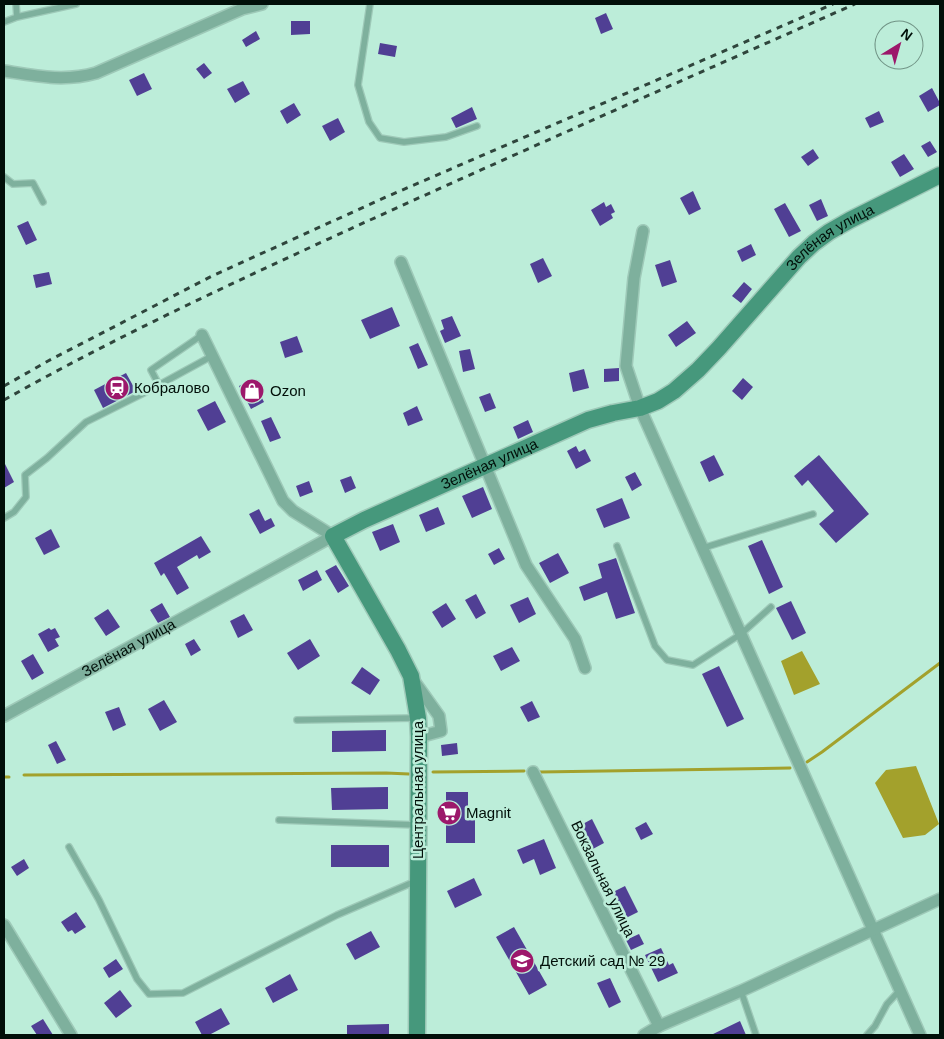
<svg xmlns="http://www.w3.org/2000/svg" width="944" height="1039" viewBox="0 0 944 1039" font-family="Helvetica,sans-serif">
<rect width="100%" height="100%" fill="#bcedd9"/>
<path fill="#a3a12c" d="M802,651L820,684L794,695L781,661Z
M916,766L939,824L925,835L903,838L875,783L886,770Z"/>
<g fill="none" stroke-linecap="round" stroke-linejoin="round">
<path stroke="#a3a12c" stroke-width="3" d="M807,762L822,752L940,663
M433,772L524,771
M540,772L790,768
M24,775L386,773L409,774
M4,777H9"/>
</g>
<path fill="#503f94" d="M606,13L613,29L601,34L595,18Z
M291,21H310V34L291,35Z
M256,31L260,39L246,47L242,40Z
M380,43L397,46L395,57L378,54Z
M204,63L212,73L204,79L196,69Z
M144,73L152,89L137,96L129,80Z
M243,81L250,94L235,103L227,89Z
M932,88L940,103V105L928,112L919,96Z
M294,103L301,115L287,124L280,111Z
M472,107L477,119L456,128L451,118Z
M879,111L884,122L870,128L865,118Z
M338,118L345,132L330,141L322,126Z
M930,141L937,152L928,157L921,146Z
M813,149L819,158L808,166L801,157Z
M904,154L914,169L900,177L891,162Z
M693,191L701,209L689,215L680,198Z
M821,199L828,216L817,221L809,205Z
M604,202L606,207L611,204L615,212L611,214L613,218L600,226L591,210Z
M785,203L801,231L789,237L774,209Z
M28,221L37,240L26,245L17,226Z
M751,244L756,255L742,262L737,251Z
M543,258L552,276L538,283L530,264Z
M670,260L677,282L662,287L655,265Z
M49,272L52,284L36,288L33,275Z
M744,282L752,289L741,303L732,296Z
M392,307L400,326L370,339L361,320Z
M452,316L461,336L445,343L440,331L444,329L441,320Z
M687,321L696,333L676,347L668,335Z
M297,336L303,352L285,358L280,342Z
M418,343L428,365L418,369L409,347Z
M470,349L475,369L463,372L459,351Z
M619,368V381L604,382V369Z
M584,369L589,388L573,392L569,373Z
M126,373L136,391L103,408L94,390Z
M743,378L753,387L742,400L732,391Z
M252,379L264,402L251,409L239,386Z
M490,393L496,408L485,412L479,397Z
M215,401L226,422L208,431L197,410Z
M417,406L423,420L408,426L403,413Z
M271,417L281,438L270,442L261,421Z
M528,420L533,432L518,439L513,427Z
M576,446L579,452L585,449L591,461L576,469L567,451Z
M714,455L724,475L709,482L700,462Z
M819,455L869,514L836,543L819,524L834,511L808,480L802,486L794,476Z
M4,462L14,482L4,488Z
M635,472L642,485L632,491L625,477Z
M351,476L356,488L345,493L340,480Z
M309,481L313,492L300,497L296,486Z
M483,487L492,509L472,518L462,496Z
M622,498L630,518L604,528L596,509Z
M438,507L445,524L426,532L419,515Z
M259,509L265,521L271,518L275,526L260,534L249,514Z
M393,524L400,542L380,551L372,532Z
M51,529L60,547L44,555L35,538Z
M201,536L211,552L199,559L197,555L177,567L189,588L177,595L164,573L161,576L154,563Z
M762,540L783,587L769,594L748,546Z
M499,548L505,559L494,565L488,554Z
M558,553L569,573L550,583L539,563Z
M616,558L635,613L616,619L607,592L584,601L579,587L602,578L598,564Z
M336,565L349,586L338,593L325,571Z
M317,570L322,580L303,591L298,580Z
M476,594L486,613L476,619L465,600Z
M528,597L536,614L519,623L510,605Z
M791,601L806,633L792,640L776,608Z
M162,603L170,617L158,623L150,610Z
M446,603L456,619L442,628L432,612Z
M108,609L120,627L106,636L94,618Z
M244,614L253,630L238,638L230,621Z
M49,628L51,630L55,628L60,637L55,639L59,646L48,652L38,634Z
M194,639L201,650L191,656L185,644Z
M310,639L320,656L298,670L287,653Z
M512,647L520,661L501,671L493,656Z
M33,654L44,673L32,680L21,661Z
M719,666L744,719L727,727L702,674Z
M362,667L380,680L370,695L351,683Z
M164,700L177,722L160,731L148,709Z
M532,701L540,717L528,722L520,707Z
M119,707L126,725L113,731L105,712Z
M386,730V751L332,752V731Z
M56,741L66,760L57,764L48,745Z
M457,743L458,754L442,756L441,745Z
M388,787V809L332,810L331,788Z
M446,792H468V819H475V843H446Z
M592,819L604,843L591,850L579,826Z
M646,822L653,834L641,840L635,828Z
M544,839L556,868L540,875L534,859L523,864L517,850Z
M331,845H389V867H331Z
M24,859L29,868L17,876L11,867Z
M474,878L482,895L455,908L447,891Z
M625,886L638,912L626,918L613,892Z
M76,912L86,927L75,934L72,930L68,932L61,922Z
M514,927L547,985L529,995L496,937Z
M371,931L380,947L355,960L346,944Z
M639,934L644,944L631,950L626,940Z
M661,948L669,965L673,963L678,973L658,982L645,955Z
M116,959L123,969L109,978L103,968Z
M290,974L298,990L273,1003L265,988Z
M610,978L621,1002L609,1008L597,983Z
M120,990L132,1006L116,1018L104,1003Z
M221,1008L230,1024L209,1035H202L195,1022Z
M43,1019L53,1035H37L31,1026Z
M740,1021L746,1035H711Z
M389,1024V1035H347V1025Z"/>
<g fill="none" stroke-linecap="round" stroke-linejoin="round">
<defs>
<path id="lane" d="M16,4L17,17
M370,4L358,85L369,122L380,138L404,142L446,137L477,126
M4,22L17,17L76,4
M4,177L13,184L33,183L43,202
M159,385L151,370L202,335
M4,518L14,512L26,497L25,475L47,458L86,422L146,392L212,356
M617,546L655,646L667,660L693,665L741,634L771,607
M703,548L813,514
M297,720L416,718
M279,820L417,825
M69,847L99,900L137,979L149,994L183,993L337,915L416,881
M741,991L756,1035
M867,1035L875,1026L887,1004L900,990"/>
<g id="street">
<path d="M4,71C36,76 64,82 96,73L242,9L262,4"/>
<path d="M643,231L634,278L626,366L640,408L920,1035"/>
<path d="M401,262L526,565L575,639L585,668"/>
<path d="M414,681L439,716L441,731L419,737"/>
<path id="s1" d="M4,716L333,536L293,511L283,501L202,335"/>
<path d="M533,772L659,1026"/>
<path d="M4,925L71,1035"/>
<path d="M644,1035L659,1026L741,991L940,899"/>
</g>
<g id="secondary">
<path id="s2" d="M417,1035L419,737L418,718L411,676L398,650L333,536L364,520L588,420L613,413L640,408L658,401L674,391L698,370L719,348L799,257L814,243L829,232L850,220L940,175"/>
</g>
</defs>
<use href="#lane" stroke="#9ec9b8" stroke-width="8"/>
<use href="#street" stroke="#9ec9b8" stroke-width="14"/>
<use href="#secondary" stroke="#9ec9b8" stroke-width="19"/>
<use href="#lane" stroke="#7eb09d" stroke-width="5.5"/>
<use href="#street" stroke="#7eb09d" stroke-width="11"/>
<use href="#secondary" stroke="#46987c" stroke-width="16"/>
<path stroke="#2f453c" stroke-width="3" stroke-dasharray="6 6" stroke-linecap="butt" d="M4,386L48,361L212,276L386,197L833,4
M4,400C119,335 239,280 359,225C524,150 690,77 855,4"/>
</g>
<defs>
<symbol id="station-disc" viewBox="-11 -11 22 22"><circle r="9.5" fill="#9c186b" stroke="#bcedd9"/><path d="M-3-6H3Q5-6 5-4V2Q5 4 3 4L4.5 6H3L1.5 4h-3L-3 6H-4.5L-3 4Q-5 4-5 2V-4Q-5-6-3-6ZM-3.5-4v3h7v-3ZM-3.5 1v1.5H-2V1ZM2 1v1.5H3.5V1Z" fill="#fff"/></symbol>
<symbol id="shop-disc" viewBox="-11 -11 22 22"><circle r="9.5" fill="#9c186b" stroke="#bcedd9"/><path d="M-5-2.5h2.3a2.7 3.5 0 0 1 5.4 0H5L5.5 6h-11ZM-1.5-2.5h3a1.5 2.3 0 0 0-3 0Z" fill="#fff"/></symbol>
<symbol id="supermarket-disc" viewBox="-11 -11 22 22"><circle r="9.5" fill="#9c186b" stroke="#bcedd9"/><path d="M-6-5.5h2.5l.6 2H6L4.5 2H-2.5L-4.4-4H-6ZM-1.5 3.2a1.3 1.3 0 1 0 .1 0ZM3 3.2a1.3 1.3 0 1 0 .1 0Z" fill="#fff"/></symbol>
<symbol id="school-disc" viewBox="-11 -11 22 22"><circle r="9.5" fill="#9c186b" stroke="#bcedd9"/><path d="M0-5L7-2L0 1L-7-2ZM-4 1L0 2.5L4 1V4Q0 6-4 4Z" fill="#fff"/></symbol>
</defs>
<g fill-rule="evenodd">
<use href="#station-disc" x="103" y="374" width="28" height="28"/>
<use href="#shop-disc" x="238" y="377" width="28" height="28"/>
<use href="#supermarket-disc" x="435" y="799" width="28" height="28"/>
<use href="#school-disc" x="508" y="947" width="28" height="28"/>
</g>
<g text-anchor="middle" stroke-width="5" stroke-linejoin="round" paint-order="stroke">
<g font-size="15" fill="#010f09" stroke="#bcedd9">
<text dy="5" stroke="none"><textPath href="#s2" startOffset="1112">Зелёная улица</textPath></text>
<text dy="5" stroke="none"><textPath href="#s2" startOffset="692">Зелёная улица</textPath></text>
<text dy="5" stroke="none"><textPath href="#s1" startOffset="142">Зелёная улица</textPath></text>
<text transform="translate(418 790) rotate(-90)" y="5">Центральная улица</text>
<text transform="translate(603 879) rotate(64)" y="5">Вокзальная улица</text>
</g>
<g font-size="15" fill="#010f09" stroke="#bcedd9" text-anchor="start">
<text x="134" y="393">Кобралово</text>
<text x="270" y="396">Ozon</text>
<text x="466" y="818">Magnit</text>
<text x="540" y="966">Детский сад № 29</text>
</g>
</g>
<rect width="944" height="1039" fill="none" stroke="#010f09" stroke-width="10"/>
<g transform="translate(899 45) rotate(37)"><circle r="24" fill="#bcedd9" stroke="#719486"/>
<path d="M0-4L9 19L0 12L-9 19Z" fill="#9c186b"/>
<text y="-8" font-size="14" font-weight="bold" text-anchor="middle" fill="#010f09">N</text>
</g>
</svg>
